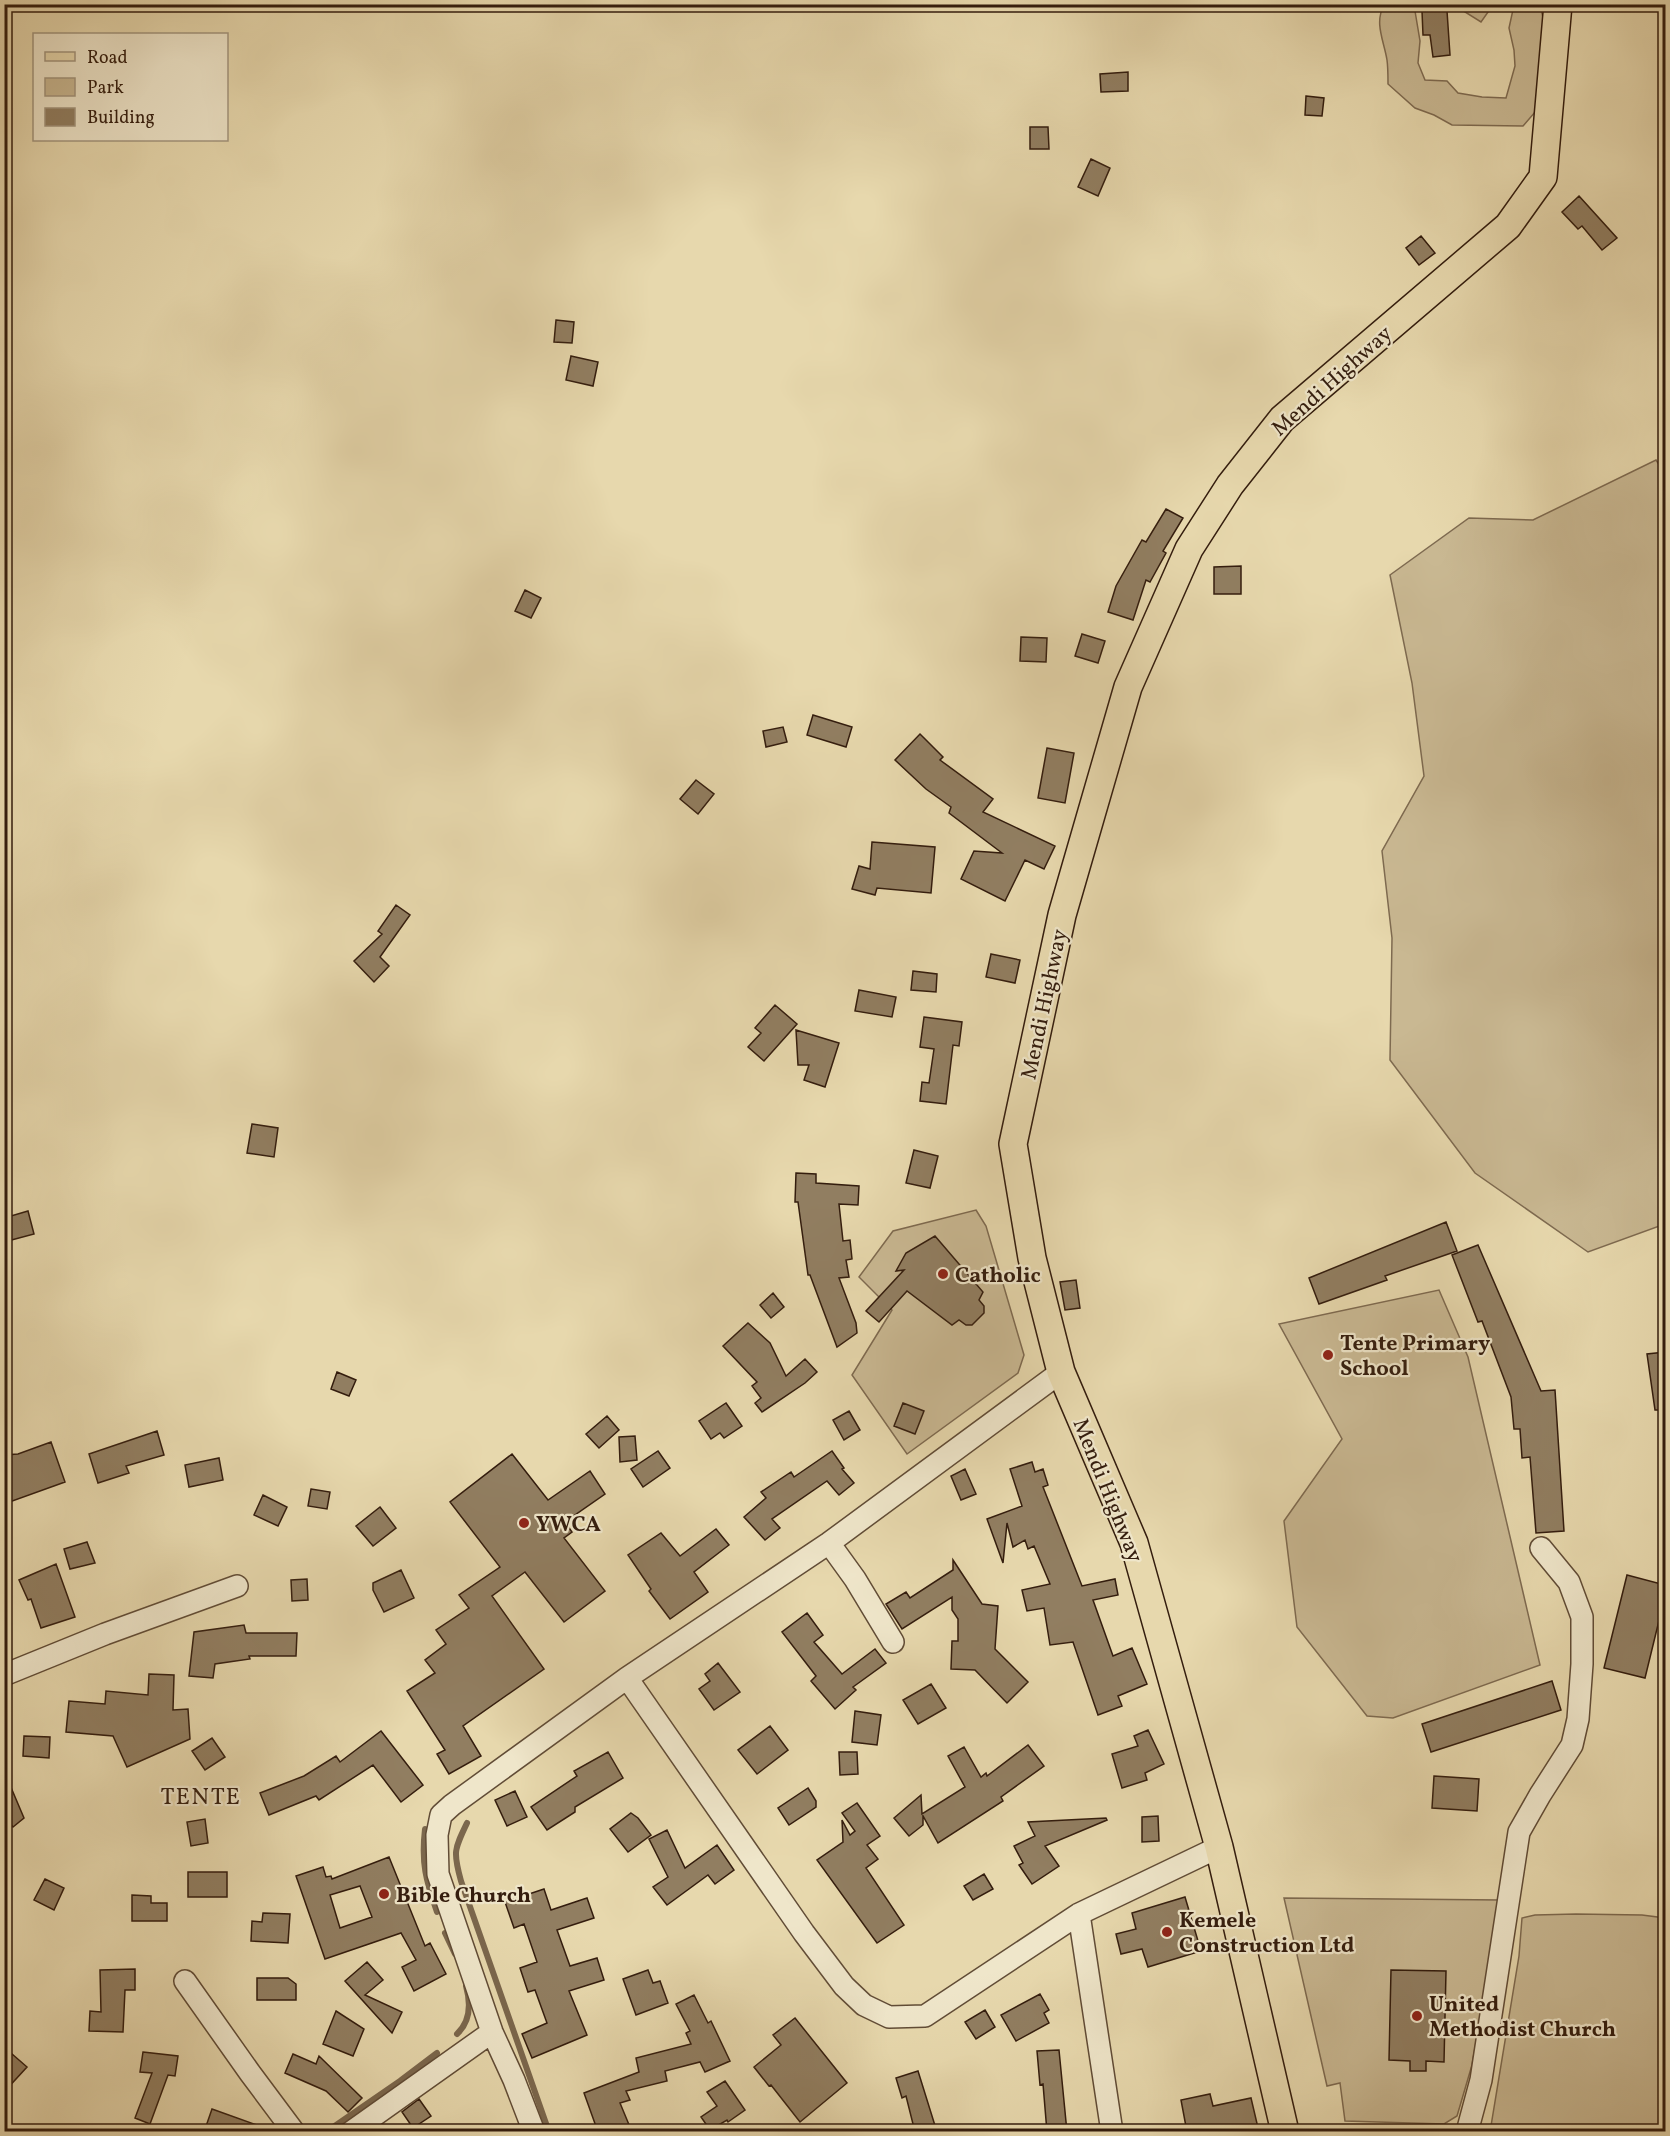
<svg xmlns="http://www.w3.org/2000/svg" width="1670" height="2136" viewBox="0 0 1670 2136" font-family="Vollkorn,serif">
<rect width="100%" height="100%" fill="#e7d8ad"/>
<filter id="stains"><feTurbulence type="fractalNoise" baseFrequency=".00333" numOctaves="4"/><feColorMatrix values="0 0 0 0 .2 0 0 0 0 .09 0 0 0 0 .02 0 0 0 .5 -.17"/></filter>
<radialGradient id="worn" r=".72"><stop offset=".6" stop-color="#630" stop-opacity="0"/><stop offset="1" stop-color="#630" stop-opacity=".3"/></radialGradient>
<path fill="#c9b892" stroke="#7e6a50" stroke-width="1.5" d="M1384,5H1493L1481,22L1462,10L1415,11L1420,41L1418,63L1425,80L1447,81L1458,93L1482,97L1506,98L1515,66L1514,50L1509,28L1514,5H1540L1546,30L1536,111L1523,126L1452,125L1434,115L1415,108L1388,84C1388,76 1388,67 1387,60C1384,41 1374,23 1384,5Z
M1656,460L1666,475L1665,1224L1588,1252L1475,1173L1390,1060L1392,938L1382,851L1424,776L1412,683L1390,575L1469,518L1533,520Z
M976,1210L986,1226L1024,1355L1018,1373L907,1454L852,1375L892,1310L859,1277L893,1231Z
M1439,1290L1468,1357L1540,1665L1393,1718L1367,1716L1297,1627L1284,1521L1342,1439L1279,1324Z
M1284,1898L1501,1900L1472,2065L1457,2116L1444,2124L1345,2121L1340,2083L1327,2086Z
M1576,1914L1642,1915L1665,1918V2131L1510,2132L1509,2125L1491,2126L1519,1956L1522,1918L1535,1915Z"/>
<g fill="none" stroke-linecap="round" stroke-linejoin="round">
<path stroke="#7b674d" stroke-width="6" d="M467,1823C454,1850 453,1852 461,1881L549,2132
M425,1829C421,1863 426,1881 437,1912
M445,1933L455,1954
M457,2034C471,2021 471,2004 466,1986
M326,2132L400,2081L437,2053"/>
</g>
<path fill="#917e61" stroke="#341d0e" stroke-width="1.5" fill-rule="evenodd" d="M1422,11H1447L1450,55L1433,57L1430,35H1423Z
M1128,72V91L1101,92L1100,74Z
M1306,96L1324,98L1322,116L1305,115Z
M1030,127H1048L1049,149H1030Z
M1091,159L1110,168L1098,196L1078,187Z
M1579,196L1617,238L1602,250L1582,226L1578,229L1562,212Z
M1421,236L1435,253L1419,265L1406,248Z
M556,320L574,322L572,343L554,342Z
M571,356L598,362L593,386L566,380Z
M1166,509L1183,518L1163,551L1166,553L1150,582L1146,580L1133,620L1108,612L1116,586L1142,540L1146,542Z
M1241,566V594H1214V567Z
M525,590L541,598L531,618L515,611Z
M1082,634L1105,641L1098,663L1075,656Z
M1021,637L1047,638L1046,662L1020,661Z
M813,715L852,727L846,747L807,735Z
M783,727L787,742L766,747L763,731Z
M920,734L943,757L940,760L993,799L983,812L1055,846L1044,869L1025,860L1005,901L961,879L974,851L1002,853L949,813L951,807L926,789L895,760Z
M1047,748L1074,753L1065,803L1038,798Z
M696,780L714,794L698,814L680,799Z
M872,842L935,847L931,893L877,888L875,895L852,889L859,866L870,869Z
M396,905L410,915L380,957L389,966L374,982L354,961L382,934L378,931Z
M991,954L1020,960L1015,983L986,977Z
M913,971L937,974L936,992L911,990Z
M859,990L896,997L892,1017L855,1011Z
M775,1005L797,1024L764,1061L748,1047L761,1033L755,1028Z
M924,1017L962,1022L959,1046L953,1045L946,1104L920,1101L922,1082L929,1083L934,1049L920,1047Z
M796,1030L839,1043L825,1087L804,1080L809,1065H798Z
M252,1124L278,1128L274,1157L247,1153Z
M914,1150L938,1156L930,1188L906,1183Z
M796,1173L816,1174V1183L859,1186L858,1205L839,1204L843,1241L850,1240L852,1259L846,1260L849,1277L839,1278L856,1323L857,1333L837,1347L810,1275H808L798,1202H795Z
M28,1211L34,1234L4,1242V1218Z
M1446,1222L1457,1251L1385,1276L1387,1280L1319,1304L1309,1278Z
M935,1236L983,1292L979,1300L984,1306V1313L972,1325H966L959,1320L952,1325L907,1291L879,1322L866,1311L904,1270L896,1271L906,1253Z
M1478,1245L1541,1391L1555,1390L1564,1531L1536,1533L1530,1457L1522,1458L1520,1429H1514L1511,1397L1482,1321L1478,1322L1452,1255Z
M1076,1280L1080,1308L1065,1310L1060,1282Z
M773,1293L784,1307L771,1318L760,1305Z
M748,1323L770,1343L786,1376L805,1359L817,1372L805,1383L762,1412L755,1403L761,1398L752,1386L757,1382L723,1346Z
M1665,1352V1410H1655L1647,1354Z
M337,1372L356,1380L349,1396L331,1389Z
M726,1403L742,1426L724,1438L720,1433L711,1439L699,1421Z
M903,1403L924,1411L915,1434L894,1426Z
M849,1411L860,1430L844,1440L833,1420Z
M607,1416L619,1430L599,1448L586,1434Z
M157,1431L164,1455L126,1466L129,1473L98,1483L89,1454Z
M635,1436L637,1460L620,1462L619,1437Z
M51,1442L65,1482L4,1504V1455L18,1454Z
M658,1451L670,1468L643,1487L631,1469Z
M832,1451L844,1468L842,1469L854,1483L839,1495L827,1481L772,1519L780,1528L765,1540L744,1517L766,1498L761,1492L791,1472L794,1477Z
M512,1454L548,1500L590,1471L605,1494L565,1522L572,1532L564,1538L605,1591L564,1622L525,1572L492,1596L544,1669L463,1726L481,1756L449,1774L437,1754L445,1750L407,1691L435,1673L425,1660L446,1644L436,1630L469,1608L459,1595L500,1567L450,1502Z
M219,1458L223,1480L189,1487L185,1465Z
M1032,1462L1035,1472L1043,1469L1048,1485L1043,1487L1082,1586L1115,1579L1118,1595L1093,1600L1113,1656L1132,1648L1147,1684L1118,1696L1122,1706L1098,1715L1073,1642L1050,1645L1044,1608L1027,1611L1022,1590L1050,1584L1034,1546L1028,1549L1025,1540L1013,1547L1007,1523L1003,1563L987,1519L1022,1506L1010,1469Z
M965,1469L976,1494L961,1500L951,1476Z
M311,1489L330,1492L327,1509L308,1506Z
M263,1495L287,1507L278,1526L254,1515Z
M380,1507L396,1528L373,1546L356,1526Z
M716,1529L729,1545L694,1572L708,1592L670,1619L649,1591L651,1589L628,1555L661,1533L680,1556Z
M87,1542L95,1563L70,1569L64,1549Z
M953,1560L982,1604L998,1606L995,1649L1028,1682L1007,1703L975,1670L951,1669L952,1641H958V1619L952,1610V1597L902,1629L886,1604L906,1592L910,1598L953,1570Z
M56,1564L75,1617L41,1628L31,1599L28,1600L19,1580Z
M401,1570L414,1598L384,1612L373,1590V1583Z
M1627,1575L1665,1585V1596L1645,1678L1604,1668Z
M307,1579L308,1600L292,1601L291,1580Z
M807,1613L823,1635L814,1642L842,1674L875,1649L886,1663L853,1687L856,1690L835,1709L811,1681L816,1676L782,1632Z
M244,1625L246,1633H297L296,1656H249L250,1659L215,1664L213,1678L189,1676L194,1632Z
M718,1663L740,1692L714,1710L699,1689L710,1681L705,1674Z
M149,1674L174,1675L173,1710L188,1709L190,1739L127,1767L113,1736L66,1732L69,1701L105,1704L106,1691L148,1695Z
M1552,1681L1561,1710L1431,1752L1422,1724Z
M931,1684L946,1708L918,1724L903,1700Z
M855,1711L881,1715L877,1745L852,1742Z
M770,1726L788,1750L757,1774L738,1750Z
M1148,1730L1164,1764L1145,1773L1147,1780L1122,1788L1112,1754L1138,1746L1134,1736Z
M381,1731L423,1785L401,1802L373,1765L319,1800L316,1796L269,1815L260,1793L304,1776L336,1756L340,1762Z
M24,1736L50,1737L49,1758L23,1756Z
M212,1738L225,1757L205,1770L192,1751Z
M1028,1745L1044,1766L1001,1797L1003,1801L938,1843L923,1816V1825L909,1836L894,1818L921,1795L922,1814L965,1787L948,1756L964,1747L981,1777L986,1773L987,1776Z
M608,1752L623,1778L575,1807V1812L547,1830L531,1807L577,1776L574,1771Z
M839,1752H857L858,1774L840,1775Z
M4,1771L24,1818L13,1827L4,1817Z
M1434,1776L1479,1779L1477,1811L1432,1808Z
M808,1788L816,1801V1807L789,1825L778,1808Z
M515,1791L527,1817L507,1826L495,1800Z
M857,1803L880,1836L867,1845L878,1859L866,1868L904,1925L877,1943L817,1860L843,1842L842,1820L850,1835L855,1831L842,1813Z
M631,1813L638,1818L651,1835L628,1852L610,1829Z
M1158,1816L1159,1841L1142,1842V1817Z
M1106,1818L1107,1820L1045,1846L1059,1866L1032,1884L1019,1865L1023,1863L1014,1846L1035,1836L1028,1822Z
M205,1819L208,1843L191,1846L187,1822Z
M667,1830L685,1868L717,1845L734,1870L715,1884L708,1875L667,1905L653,1887L668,1877L649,1839Z
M389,1857L425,1946L430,1943L446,1974L414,1991L402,1967L416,1960L401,1933L325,1959L296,1876L323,1867L326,1877L331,1876L332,1879ZM360,1886L372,1917L340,1928L330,1895Z
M188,1872H227V1897H188Z
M984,1874L993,1889L973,1900L964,1886Z
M45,1879L64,1888L54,1910L34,1900Z
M544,1889L551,1910L587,1898L594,1918L557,1930L570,1966L597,1958L604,1980L569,1991L587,2035L532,2058L522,2034L547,2023L535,1990L528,1992L520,1968L537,1962L524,1924L514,1928L505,1902Z
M132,1895L151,1896V1903H167V1921H132Z
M1185,1897L1201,1951L1148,1967L1142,1949L1121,1954L1116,1934L1136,1929L1132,1913Z
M263,1913L290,1914L288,1943L251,1941L252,1921L262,1922Z
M367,1962L383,1980L365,1995L402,2012L392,2033L345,1981Z
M135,1969V1990H125L123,2032L89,2031L90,2011L101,2012L100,1970Z
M648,1970L653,1983L660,1981L668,2003L636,2015L623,1979Z
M1391,1970L1446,1971L1444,2062L1426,2061V2071H1410V2061L1389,2060Z
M257,1978H288L296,1984V2000H257Z
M1040,1994L1049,2010L1044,2013L1049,2023L1016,2041L1001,2015Z
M694,1995L708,2023L711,2021L730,2061L705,2072L700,2062L665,2071L667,2081L626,2091L630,2100L620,2103L632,2132H598L584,2093L639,2072L636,2058L691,2044L686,2033L690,2031L676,2004Z
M985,2010L995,2027L976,2039L965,2022Z
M336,2011L364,2029L353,2056L323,2044Z
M795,2018L847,2083L800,2122L771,2085L769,2086L754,2067L781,2045L773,2035Z
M4,2047L27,2067L4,2092Z
M1059,2050L1067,2132H1047L1043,2084L1040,2085L1037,2051Z
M143,2052L178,2056L175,2076L168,2075L150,2124L135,2118L152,2073L140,2072Z
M293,2054L316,2064L319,2056L362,2098L348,2112L326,2091L285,2073Z
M918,2071L937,2132H915L906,2096L902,2098L896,2078Z
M725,2081L745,2110L728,2122L727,2120L710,2130L701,2117L717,2106L707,2092Z
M1210,2094L1213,2106L1251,2098L1259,2132H1187L1181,2100Z
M419,2099L431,2116L413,2128L402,2112Z
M212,2109L268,2129L267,2132H204Z"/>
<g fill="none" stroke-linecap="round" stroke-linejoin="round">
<defs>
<path id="minor" d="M829,1543L855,1579L893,1642
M4,1675L105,1634L237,1586
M627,1678L804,1933L844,1986L864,2005L889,2017L925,2016L1079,1914L1219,1847
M1079,1914L1112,2132
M185,1981L250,2073L294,2132
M351,2132L492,2032
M534,2132L514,2080L492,2032L438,1874L437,1835L441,1815L452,1805L627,1678L829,1543L1061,1372
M1467,2132L1481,2080L1519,1832L1540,1795L1572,1745L1578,1719L1582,1664V1617L1569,1582L1541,1548"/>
<path id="major" d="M1285,2132L1219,1847L1134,1543L1061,1372L1032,1258L1013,1144L1062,915L1128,687L1189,549L1230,485L1282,419L1508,226L1543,177L1558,4"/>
</defs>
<use href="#minor" stroke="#614c36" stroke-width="24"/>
<use href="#major" stroke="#341d0e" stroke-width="30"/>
<use href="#minor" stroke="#efe6ca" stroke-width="21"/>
<use href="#major" stroke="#e7d8ad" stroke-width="27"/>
</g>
<g fill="#8f2418" stroke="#efe6ca" stroke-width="2">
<circle cx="943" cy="1274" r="6"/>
<circle cx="1328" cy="1355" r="6"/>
<circle cx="524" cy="1523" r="6"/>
<circle cx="384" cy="1894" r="6"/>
<circle cx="1167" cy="1932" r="6"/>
<circle cx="1417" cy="2016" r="6"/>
</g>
<g text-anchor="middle" stroke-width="4.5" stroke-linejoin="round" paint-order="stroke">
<g font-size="22" fill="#341d0e" stroke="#efe6ca">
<text transform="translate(1331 380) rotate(-42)" y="8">Mendi Highway</text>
<text transform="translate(1043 1004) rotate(-78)" y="8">Mendi Highway</text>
<text transform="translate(1109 1490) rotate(68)" y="8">Mendi Highway</text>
</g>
<g font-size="22" font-weight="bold" fill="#341d0e" stroke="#efe6ca" text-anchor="start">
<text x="955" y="1282">Catholic</text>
<text x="1340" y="1350">Tente Primary<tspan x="1340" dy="25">School</tspan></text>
<text x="536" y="1531">YWCA</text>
<text x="396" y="1902">Bible Church</text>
<text x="1179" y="1927">Kemele<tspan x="1179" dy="25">Construction Ltd</tspan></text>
<text x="1429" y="2011">United<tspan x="1429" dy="25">Methodist Church</tspan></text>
</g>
<g font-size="24" letter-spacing="1.5" fill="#341d0e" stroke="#efe6ca">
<text x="201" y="1804">TENTE</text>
</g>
</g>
<rect width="1670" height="2136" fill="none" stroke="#e7d8ad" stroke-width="24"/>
<rect x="6" y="6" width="1658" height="2124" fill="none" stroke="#341d0e" stroke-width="3"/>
<rect x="12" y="12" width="1646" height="2112" fill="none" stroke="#341d0e" stroke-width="1.5"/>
<rect x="33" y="33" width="195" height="108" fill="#efe6ca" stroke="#a4967f" stroke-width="1.5"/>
<rect x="45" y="52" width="30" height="9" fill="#e7d8ad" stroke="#a4967f" stroke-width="1.5"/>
<text x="87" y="63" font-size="18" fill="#341d0e">Road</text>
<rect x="45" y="78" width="30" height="18" fill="#c9b892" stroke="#a4967f" stroke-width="1.5"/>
<text x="87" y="93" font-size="18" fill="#341d0e">Park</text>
<rect x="45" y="108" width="30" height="18" fill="#917e61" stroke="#a4967f" stroke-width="1.5"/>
<text x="87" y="123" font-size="18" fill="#341d0e">Building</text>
<rect width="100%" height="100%" filter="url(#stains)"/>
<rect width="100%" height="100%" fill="url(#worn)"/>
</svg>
